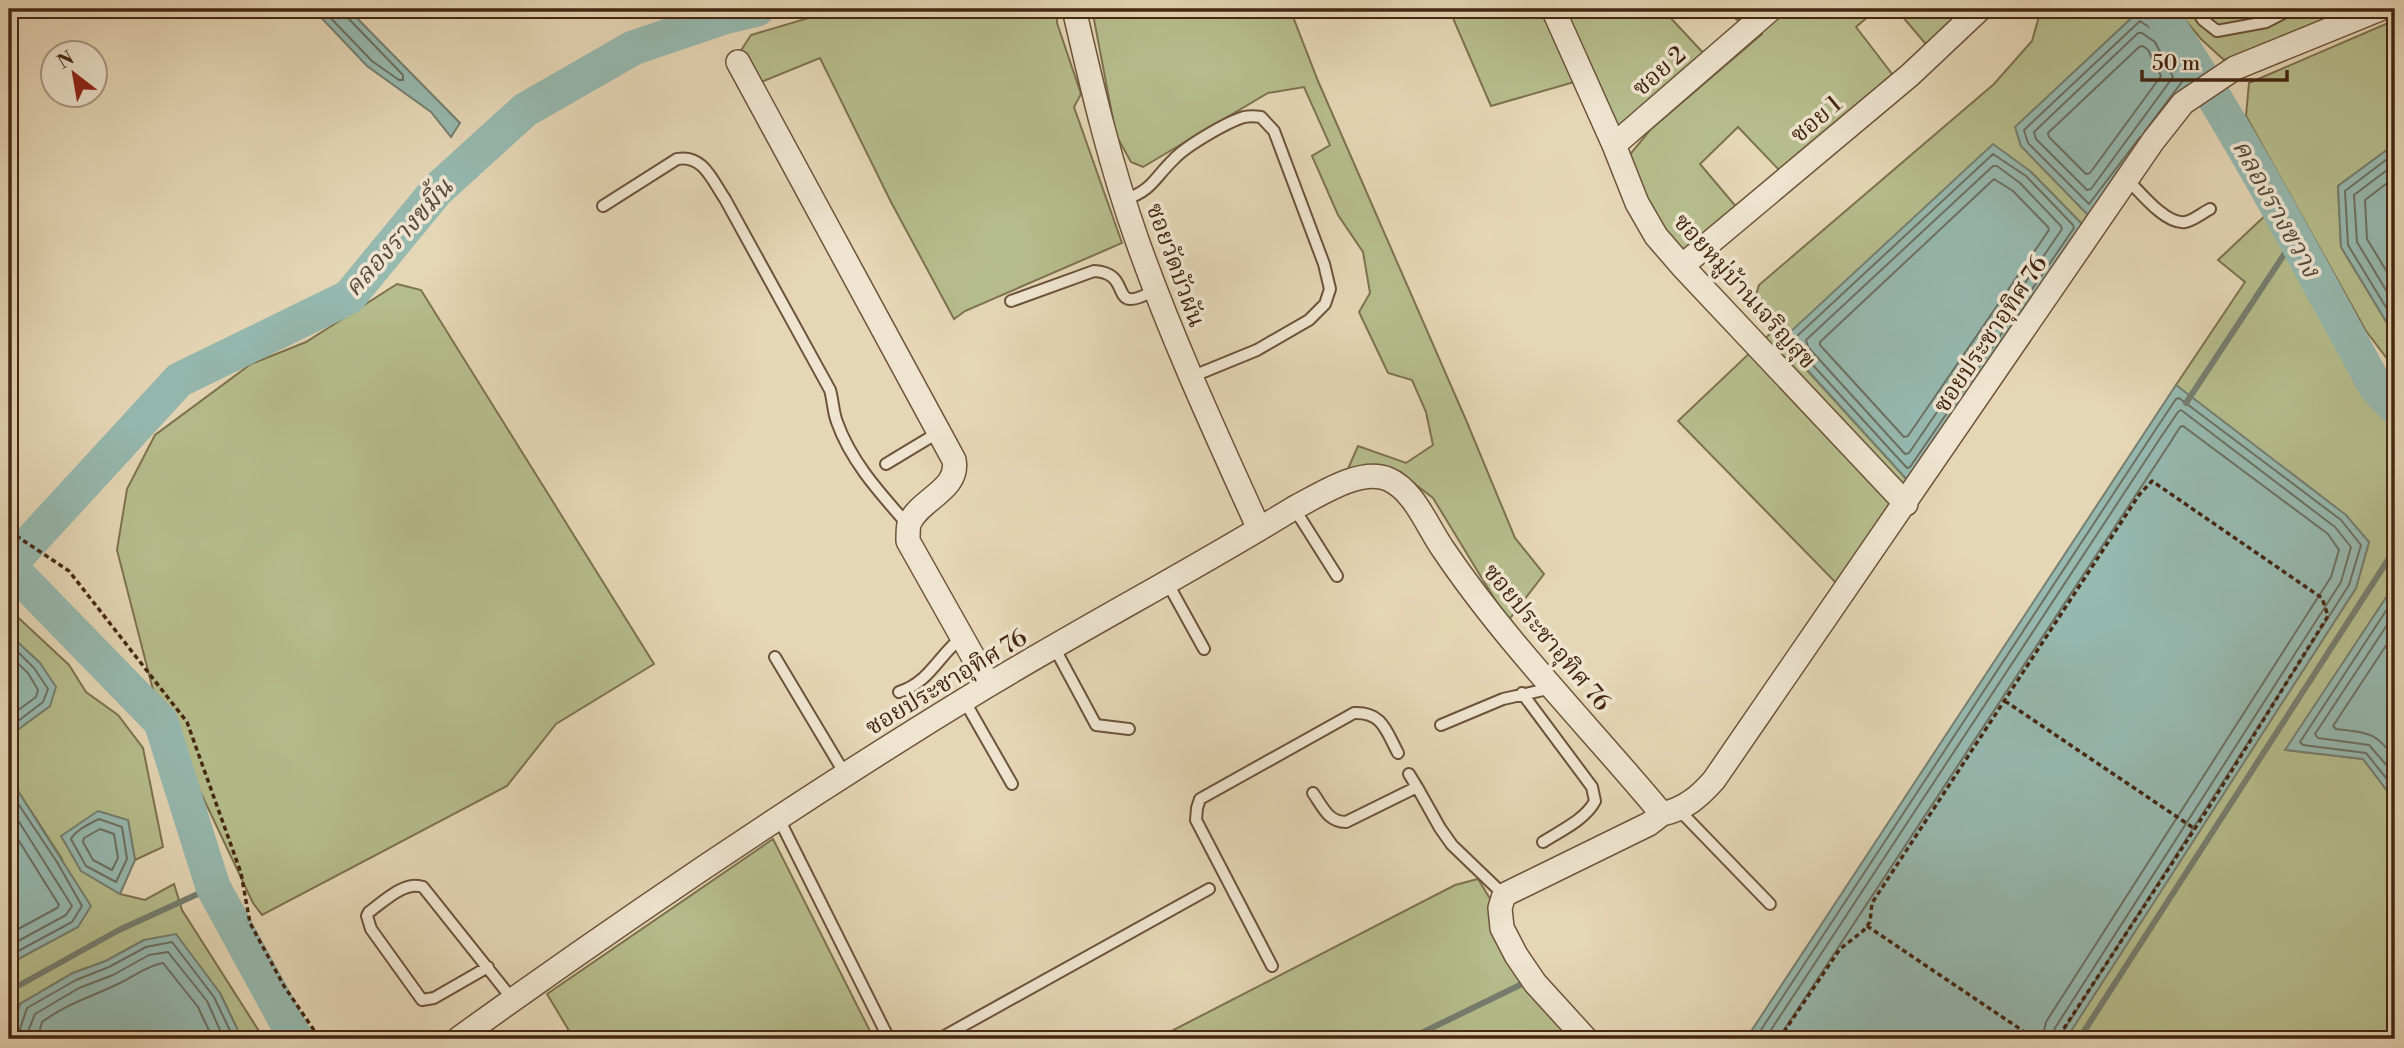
<svg xmlns="http://www.w3.org/2000/svg" width="2404" height="1048" viewBox="0 0 2404 1048" font-family="'Libre Bodoni','Noto Serif Thai',serif">
<rect width="100%" height="100%" fill="#e5d6b5"/>
<filter id="stains"><feTurbulence type="fractalNoise" baseFrequency=".00286" numOctaves="4"/><feColorMatrix values="0 0 0 0 .2 0 0 0 0 .09 0 0 0 0 .02 0 0 0 .5 -.17"/></filter>
<radialGradient id="worn" r=".72"><stop offset=".6" stop-color="#630" stop-opacity="0"/><stop offset="1" stop-color="#630" stop-opacity=".3"/></radialGradient>
<path fill="#b6bd8c" stroke="#7e724f" stroke-width="2" d="M839,9H1057V23L1081,94L1074,107L1122,243L965,311L954,319L891,202L820,58L761,82L740,52L751,35Z
M1092,9H1290L1318,81L1466,420L1515,538L1544,574L1508,621L1433,498L1407,478L1369,465L1347,471L1358,446L1406,463L1433,445L1426,412L1412,380L1388,373L1359,312L1370,293L1363,252L1338,215L1312,156L1330,145L1304,87L1268,93L1143,167L1131,162L1116,135Z
M1449,9H1543L1574,82L1491,106Z
M1563,9H1672L1667,14L1706,56L1616,129Z
M1726,9H1877L1856,27L1896,79L1783,174L1738,127L1700,164L1738,209L1686,255L1663,232L1643,194L1628,157L1650,130L1762,34L1749,12L1737,20Z
M1896,9H1972L1930,49Z
M2041,9H2138L2139,11L2016,127L2021,146L2091,218L2084,226L2030,171L1787,335L1793,355L1909,482L1838,585L1678,421L1773,331L1752,308L1759,285L1994,84L2032,41Z
M2176,9H2224L2232,13L2245,12L2250,9H2355L2224,60L2201,39Z
M2395,20V144L2338,186L2341,247L2395,336V369L2366,331L2246,116L2249,83Z
M2269,212L2347,361L2395,418V584L2286,750L2363,759L2395,801V1039H2065L2356,588L2369,542L2176,385L2245,282L2218,260Z
M397,284L421,290L654,664L556,724L507,786L262,915L253,903L154,694L117,550L127,489L155,435L251,364L306,342Z
M9,609L69,665L86,692L118,715L143,748L163,847L135,860L128,820L120,894L145,900L174,884L182,910L264,1039H242L220,993L144,940L106,961L73,973L20,1004L12,1031L16,1039H9V964L77,927L62,859L9,777V736L50,706L40,663L9,634Z
M773,839L874,1039H574L547,994Z
M1478,879L1492,902L1505,956L1517,977L1573,1039H1156L1455,885Z"/>
<path fill="#96b9b0" stroke="#767f71" stroke-width="2" d="M313,9H348L460,123L451,137L431,112L367,66Z
M2139,11L2167,31L2193,82L2183,90L2091,218L2021,146L2015,127Z
M1993,144L2030,171L2084,226L1909,482L1793,354L1787,335Z
M2395,144V336L2341,247L2338,186Z
M2176,385L2346,515L2369,542L2356,588L2066,1039H1746Z
M2395,584V801L2363,759L2285,750Z
M9,634L40,663L56,687L50,706L9,736Z
M9,777L91,906L78,927L9,964Z
M98,811L128,820L135,860L120,894L81,871L61,836Z
M176,934L220,993L242,1039H16L12,1031L20,1004L73,973L106,961L144,940Z"/>
<g fill="none" stroke-linecap="round" stroke-linejoin="round">
<path stroke="#6e7061" stroke-width="2" d="M322,9L372,61L399,80H403V75L346,16L344,9
M2138,33H2142L2155,42L2173,77L2091,189L2087,190L2036,139L2034,132Z
M2143,46L2148,50L2161,76L2090,173L2086,174L2049,137L2048,133L2139,47Z
M2140,137L2089,204L2028,143L2024,130L2140,21L2162,36L2184,79L2145,131
M2395,153L2345,191L2348,245L2395,322
M1993,154L2026,176L2073,225L2074,228L1910,467L1907,468L1800,351L1796,337Z
M2395,164L2354,195L2357,242L2395,305
M1993,166H1997L2020,183L2061,226L2062,229L1909,453L1905,454L1808,347L1806,340Z
M2395,177L2365,200L2367,239L2395,285
M1994,179L2013,191L2048,227L2049,230L1908,436L1904,437L1820,345V342Z
M2395,597L2300,742L2303,745L2366,753L2395,789
M2395,613L2315,734L2318,738L2369,745L2395,775
M2395,632L2333,726L2336,729C2369,733 2374,731 2395,758
M9,643L34,668L48,689L43,702L9,728
M9,655L28,673L38,690L36,697L9,717
M9,790L57,862L82,906L72,922L9,956
M9,806L72,906L66,915L9,946
M99,819L122,827L127,859L116,882L86,866L71,839C76,830 89,824 99,819Z
M9,825L59,905L57,908L9,934
M100,829L114,834L118,858L112,870L93,860L83,842L84,838Z
M22,1039L20,1029L27,1008L76,980L109,967L146,947L172,942L214,997L234,1039
M31,1039L29,1029L35,1014L79,988L113,975L149,955L168,952L207,1001L224,1039
M41,1039L40,1029L42,1022C68,1003 91,997 118,984C133,977 146,966 163,963L198,1007L213,1039
M1755,1039L2154,432L2176,399L2179,398L2341,520L2361,545L2349,585L2062,1033L2061,1039
M1765,1039L2161,437L2178,412L2181,410L2335,527L2351,547L2341,582L2055,1028L2052,1039
M1778,1039L2170,443L2180,427L2183,426L2328,534L2339,550L2331,577L2046,1022L2042,1039"/>
<path stroke="#767f71" stroke-width="6" d="M2186,403L2295,238
M9,991L119,930L213,887
M1409,1039L1520,985
M2079,1039L2395,549"/>
<path stroke="#96b9b0" stroke-width="35" d="M2158,9C2239,130 2306,259 2376,387L2395,407
M9,565L179,380L349,297L437,190L525,110L633,48L724,17L757,9
M9,566L161,722L213,887L296,1039"/>
<defs>
<path id="lane" d="M2196,9L2203,20L2217,31L2266,22L2291,9
M2127,179C2140,192 2166,225 2185,222C2193,221 2202,213 2210,209
M1124,200C1153,190 1154,178 1174,159C1186,146 1227,122 1244,117C1249,116 1255,116 1261,117L1274,131L1324,264L1330,289L1325,304L1309,320L1257,350L1191,377
M603,206L677,159C703,154 712,180 725,199L830,390C833,400 833,412 837,422C851,462 881,494 908,525
M1011,301L1094,271C1136,273 1105,318 1155,290
M886,464L939,432
M1294,508L1337,576
M1167,582L1204,649
M1054,647L1096,725L1129,729
M775,657L845,774
M899,692C929,683 939,655 962,637
M1522,693L1592,787L1595,801C1585,820 1560,831 1543,842
M964,700L1012,784
M1441,725L1503,699L1552,688
M1409,774L1417,787
M1313,793C1323,807 1328,822 1346,822L1417,787L1440,828L1452,845L1504,895
M1679,810L1770,904
M778,817L889,1039
M1272,966L1196,820L1197,808L1200,799L1354,713C1383,712 1386,731 1398,753
M488,967L434,998L422,1000L371,929L367,916L369,912C383,902 405,880 423,887L513,1000
M939,1039L1209,889"/>
<path id="street" d="M1074,9C1092,87 1110,164 1137,240C1172,339 1216,434 1259,529
M1553,9L1614,145L1637,203L1656,236L1682,266L1906,504
M738,62L954,460C960,490 919,499 909,524C908,528 908,535 908,541L989,685
M1614,145L1771,9
M1682,266L1910,75L1980,9
M458,1039C630,915 806,796 987,686C1088,625 1193,570 1294,508C1318,496 1360,467 1388,479C1414,490 1427,526 1443,549C1507,644 1589,726 1662,814C1685,809 1699,797 1714,780L2153,141L2183,103L2235,68L2380,9
M1586,1039L1535,983L1516,955L1502,928L1500,908L1504,895L1649,824L1662,814"/>
</defs>
<use href="#lane" stroke="#6d533b" stroke-width="14"/>
<use href="#street" stroke="#6d533b" stroke-width="26"/>
<path stroke="#452712" stroke-width="3.5" stroke-dasharray="5 3.5" stroke-linecap="butt" d="M9,531L69,571L187,722L241,873L250,923L284,986L320,1039
M2005,701L2195,829
M1867,926L2035,1039
M1779,1039L1840,949L1863,931L1870,922L1872,903L2139,495L2152,481L2322,598L2328,616L2211,804L2057,1039"/>
<use href="#lane" stroke="#eee4cf" stroke-width="10"/>
<use href="#street" stroke="#eee4cf" stroke-width="23"/>
</g>
<g text-anchor="middle" stroke-width="7" stroke-linejoin="round" paint-order="stroke">
<g font-size="24" fill="#452712" stroke="#eee4cf">
<text transform="translate(1659 71) rotate(-41)" y="8">ซอย 2</text>
<text transform="translate(1816 119) rotate(-40)" y="8">ซอย 1</text>
<text transform="translate(1176 265) rotate(70)" y="8">ซอยวัดบัวผัน</text>
<text transform="translate(1745 291) rotate(48)" y="8">ซอยหมู่บ้านเจริญสุข</text>
<text transform="translate(1990 334) rotate(-56)" y="8">ซอยประชาอุทิศ 76</text>
<text transform="translate(1547 637) rotate(50)" y="8">ซอยประชาอุทิศ 76</text>
<text transform="translate(946 682) rotate(-31)" y="8">ซอยประชาอุทิศ 76</text>
</g>
<g font-size="26" font-style="italic" fill="#594c3a" stroke="#eee4cf">
<text transform="translate(2277 208) rotate(61)" y="9">คลองรางขวาง</text>
<text transform="translate(398 237) rotate(-48)" y="9">คลองรางขมิ้น</text>
</g>
</g>
<rect width="2404" height="1048" fill="none" stroke="#e5d6b5" stroke-width="35"/>
<rect x="10" y="10" width="2383" height="1027" fill="none" stroke="#452712" stroke-width="3.5"/>
<rect x="18" y="18" width="2369" height="1013" fill="none" stroke="#452712" stroke-width="2"/>
<g transform="translate(74 74) rotate(329)"><circle r="33" fill="#eee4cf" stroke="#aa9883" stroke-width="2"/>
<path d="M0-5L12 26L0 18L-12 26Z" fill="#8f2418"/>
<text y="-10" font-size="19" font-weight="bold" text-anchor="middle" fill="#452712">N</text>
</g>
<path d="M2142 70v10h145v-10" fill="none" stroke="#452712" stroke-width="3.5"/>
<text x="2152" y="70" font-size="21" fill="#452712" stroke="#eee4cf" stroke-width="5" paint-order="stroke">50 m</text>
<rect width="100%" height="100%" filter="url(#stains)"/>
<rect width="100%" height="100%" fill="url(#worn)"/>
</svg>
